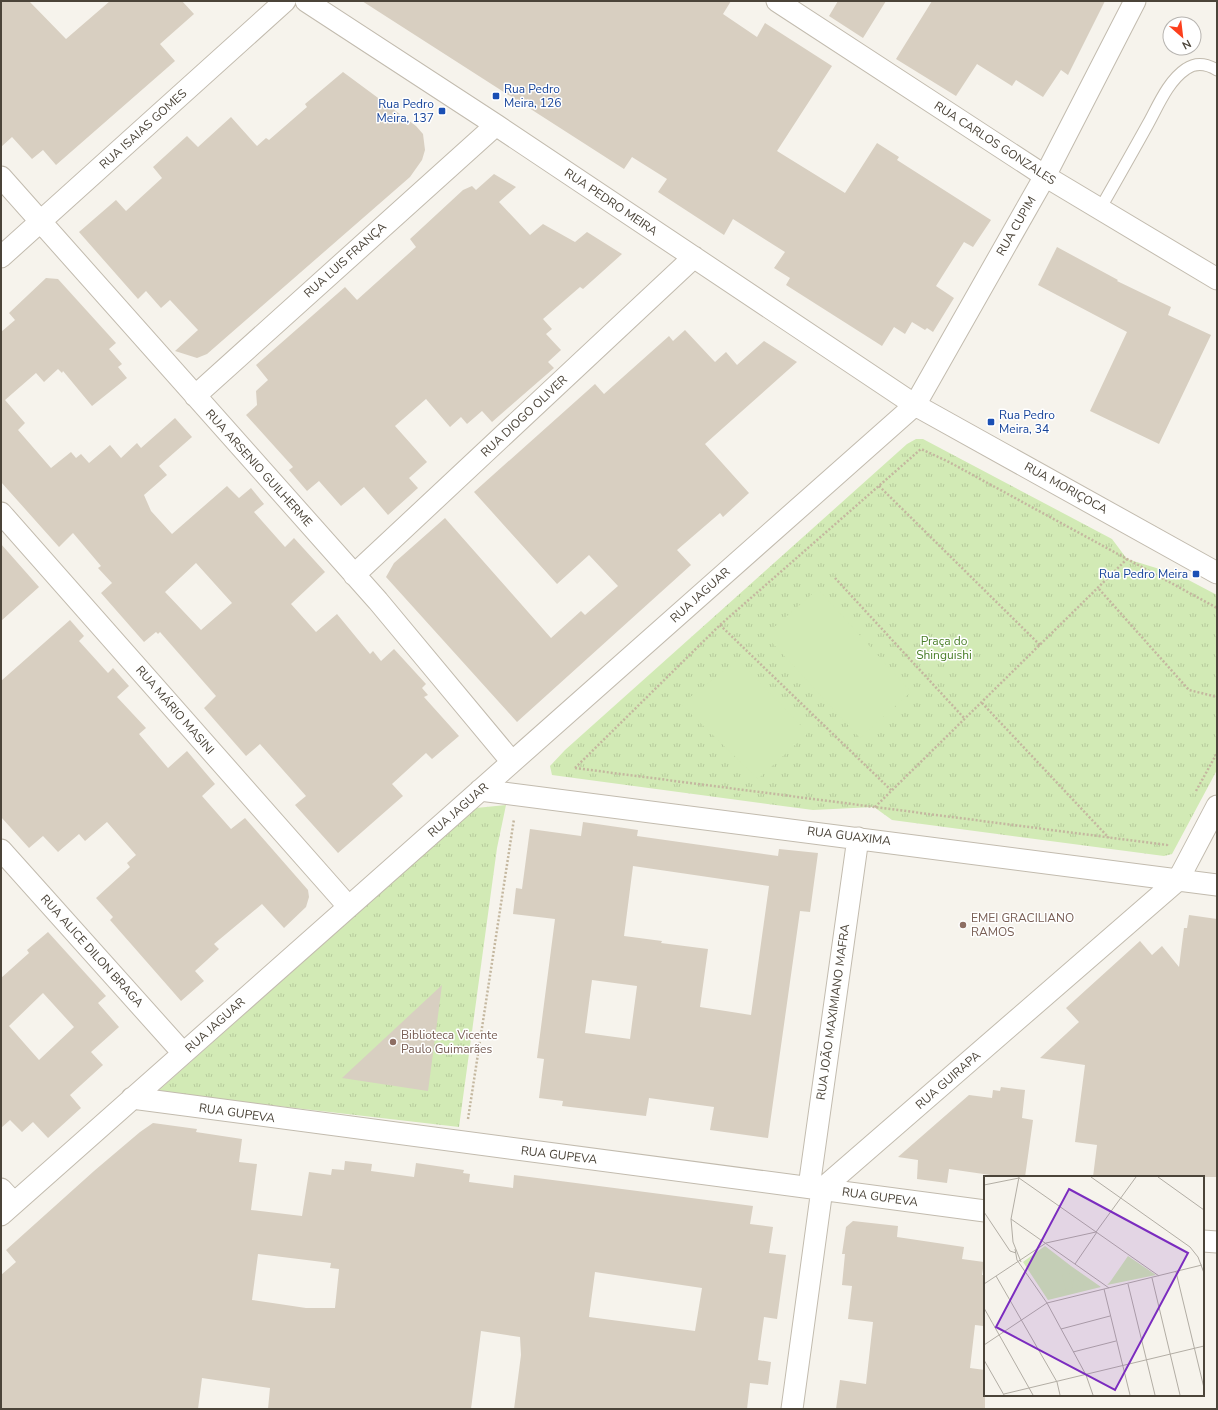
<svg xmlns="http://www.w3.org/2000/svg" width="1218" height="1410" viewBox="0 0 1218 1410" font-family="'Nunito Sans',sans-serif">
<defs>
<pattern id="park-tufts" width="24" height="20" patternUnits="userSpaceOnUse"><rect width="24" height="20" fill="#d2eab5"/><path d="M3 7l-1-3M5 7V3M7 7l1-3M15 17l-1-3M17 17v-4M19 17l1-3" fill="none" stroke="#b6ca9c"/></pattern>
</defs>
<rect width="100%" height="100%" fill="#f6f3ec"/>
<path fill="url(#park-tufts)" d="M916,439H923L1112,539L1127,559L1179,575L1217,595V770L1172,854L1164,856L892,820L874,807L813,810L552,775L550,766L565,750L907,444Z
M506,805L497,848L459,1127L157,1092L476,808Z"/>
<path fill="#d2eab5" d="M818,589L911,692L860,738L765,635Z
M738,660L808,733L758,779L681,704Z"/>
<path fill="#d8cfc1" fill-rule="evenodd" d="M1,1H29L66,39L110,1H182L194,14L160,44L175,61L56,165L43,150L32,159L12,137L1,147Z
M362,1H731L723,14L757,37L765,23L832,66L777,151L845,193L877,143L899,157L897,160L991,220L973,247L964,242L936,286L954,298L933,332L927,328L925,330L912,322L905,334L894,327L882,346L786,285L790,278L774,268L785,252L733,219L724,235L658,192L667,179L632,157L624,169Z
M838,1H886L863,38L829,16Z
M932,1H1105L1068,75L1061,70L1043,97L1016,80L1012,86L977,64L956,96L896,59Z
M343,72L416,126L423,134L425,150L422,160L410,177L207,354L197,358L175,351L198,330L170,300L161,308L146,291L138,299L79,232L116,200L126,211L162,178L153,167L187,136L198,147L231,117L257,146L266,138L269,140L307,107L305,104Z
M494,174L516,187L499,202L530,235L543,224L575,242L587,232L622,254L583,289L580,287L543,319L552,329L546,334L561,350L548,362L554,368L492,422L482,411L467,424L461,417L450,427L426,399L395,426L427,462L409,478L418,488L388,515L364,487L341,506L319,481L307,491L289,470L293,467L246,415L257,405L256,391L268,380L256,365L345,287L357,300L416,247L410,239L463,190L472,186L476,190Z
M1057,247L1118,280L1117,281L1171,307L1168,315L1211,335L1159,444L1090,411L1127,332L1038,285Z
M46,278L58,279L116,343L109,349L122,364L118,367L127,378L92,406L63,371L62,373L58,369L44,382L36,373L5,400L25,423L18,430L51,468L71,452L76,458L81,454L89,463L110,445L121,458L137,443L141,448L175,418L192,437L159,466L167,475L144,495L151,511L172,534L227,486L239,498L251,488L264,504L254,512L285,547L294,538L325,572L291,604L316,632L337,614L370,654L373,651L381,661L394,649L426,684L422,688L428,695L424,697L459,736L432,759L426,753L392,784L403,796L338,853L295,805L306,796L260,744L246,756L204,708L216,696L160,632L158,634L156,632L144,642L101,593L112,583L98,568L101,566L73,533L59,547L1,482V332L15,320L9,313ZM196,563L232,603L201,630L165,592Z
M685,330L715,362L726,352L737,365L764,341L797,362L705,444L749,493L723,517L720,513L677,550L691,565L517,722L386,577L394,563L445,518L551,638L581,611L585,615L618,586L589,555L557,584L474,492L595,384L604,394L669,336L673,341Z
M1,544L39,587L1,621Z
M70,620L84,636L79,641L108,673L113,668L129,686L117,697L146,728L139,734L168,768L187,751L215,784L202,796L231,829L245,818L308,890L309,897L306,907L284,928L262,904L214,944L219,949L195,971L204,981L181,1001L110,920L113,917L96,898L130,867L127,863L136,855L107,822L85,841L79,834L58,852L43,836L29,848L1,817V681Z
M583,822L638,830L637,836L778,856L779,849L818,853L810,912L800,911L768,1138L710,1130L714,1107L649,1098L646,1116L562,1106L563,1101L539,1098L544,1059L537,1058L555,919L513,914L516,888L522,889L530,829L581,836ZM633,866L769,886L751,1015L700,1007L708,949L661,943L662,941L624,936ZM592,980L637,986L630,1039L585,1033Z
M1189,915L1217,919V1177H1093L1097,1145L1075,1142L1085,1065L1040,1058L1079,1022L1066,1008L1140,941L1152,955L1162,946L1179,967L1184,928H1187Z
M48,932L106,996L98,1003L119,1027L91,1052L103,1065L70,1095L81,1108L48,1138L33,1122L22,1132L10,1120L1,1128V978L29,953L27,950ZM43,993L74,1027L39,1060L9,1026Z
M442,985L428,1091L342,1078Z
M1001,1087L1025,1090L1022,1118L1033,1120L1025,1177H1004L949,1169L947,1183L917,1179L918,1160L898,1157L969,1095L992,1098L993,1090L1000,1091Z
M153,1123L197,1129L196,1132L242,1139L239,1162L257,1164L251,1210L302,1216L309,1172L331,1175L332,1169L344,1170L345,1161L372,1164L371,1171L414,1177L416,1163L464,1170L463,1173L470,1174L469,1182L513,1188L514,1175L753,1206L750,1224L773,1227L769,1253L786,1255L777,1319L764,1317L758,1360L771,1362L768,1385L750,1383L747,1409H514L521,1355L520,1337L481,1331L471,1409H268L270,1388L202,1378L198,1409H1V1275L16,1262L6,1250L94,1171L140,1132ZM258,1254L331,1263L330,1268L339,1269L335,1308H306L252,1300ZM595,1272L702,1288L695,1331L589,1317Z
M853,1221L898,1226L897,1237L964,1247L962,1259L984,1262L982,1275H985V1313L983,1326L975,1325L970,1368L985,1370V1409H836L840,1380L866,1384L873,1322L848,1319L852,1286L842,1285L845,1254H842L846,1227Z"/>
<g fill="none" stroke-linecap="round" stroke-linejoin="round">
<defs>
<path id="lane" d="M1100,209C1116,181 1132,153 1148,124C1158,106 1168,81 1186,69C1196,62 1207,64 1217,70"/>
<path id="street" d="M306,1L496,125L915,405L1217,573
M777,1L1045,176L1217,279
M1,177L378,601L512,762
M1,257L285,1
M195,396L496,125
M1,513L348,906
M354,575L694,257
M480,790L1217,885
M1,850L183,1053
M132,1098L985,1211
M809,1187L858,838
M1,1189L14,1203
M1,1215L915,405L1045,176L1135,1
M1203,1241L1217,1242
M792,1409L822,1189L1178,880L1217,806"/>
</defs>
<use href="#lane" stroke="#c2bbae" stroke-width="13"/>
<use href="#street" stroke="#c2bbae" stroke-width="23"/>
<path stroke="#c4b79f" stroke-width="2.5" stroke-dasharray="2 2" stroke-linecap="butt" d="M879,486L1040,645
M835,578L965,719
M1099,589L1189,690L1217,697
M720,625L891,790
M982,703L1109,838
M575,768L720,625L921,449L949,462L1217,608
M575,768L1167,845L1168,843
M1196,791L1217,753
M875,807L1127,559
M468,1119L514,819"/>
<use href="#lane" stroke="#fff" stroke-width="11"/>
<use href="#street" stroke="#fff" stroke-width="21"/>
</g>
<g fill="#1a4fb4" stroke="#fff" stroke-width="1.5">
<rect x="492" y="92" width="8" height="8" rx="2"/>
<rect x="438" y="107" width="8" height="8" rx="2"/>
<rect x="987" y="418" width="8" height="8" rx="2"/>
<rect x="1192" y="570" width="8" height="8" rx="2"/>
</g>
<g fill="#8d6e63" stroke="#fff" stroke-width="1.5">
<circle cx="963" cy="925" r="4"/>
<circle cx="393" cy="1042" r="4"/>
</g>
<g text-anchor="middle" stroke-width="3" stroke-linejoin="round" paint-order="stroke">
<g font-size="12" fill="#164399" stroke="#fff" text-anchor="start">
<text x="504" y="93">Rua Pedro<tspan x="504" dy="14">Meira, 126</tspan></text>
<text x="434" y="108" text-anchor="end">Rua Pedro<tspan x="434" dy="14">Meira, 137</tspan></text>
<text x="999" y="419">Rua Pedro<tspan x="999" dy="14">Meira, 34</tspan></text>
<text x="1188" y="578" text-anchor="end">Rua Pedro Meira</text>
</g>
<g font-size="12" fill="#4b4439" stroke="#fff">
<text transform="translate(143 129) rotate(-42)" y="4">RUA ISAIAS GOMES</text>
<text transform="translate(995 143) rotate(33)" y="4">RUA CARLOS GONZALES</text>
<text transform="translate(611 202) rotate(34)" y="4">RUA PEDRO MEIRA</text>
<text transform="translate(1016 226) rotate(-60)" y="4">RUA CUPIM</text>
<text transform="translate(345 260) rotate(-42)" y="4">RUA LUIS FRANÇA</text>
<text transform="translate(524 416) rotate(-43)" y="4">RUA DIOGO OLIVER</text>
<text transform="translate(259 468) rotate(48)" y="4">RUA ARSENIO GUILHERME</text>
<text transform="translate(1066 488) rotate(29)" y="4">RUA MORIÇOCA</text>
<text transform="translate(700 595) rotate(-42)" y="4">RUA JAGUAR</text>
<text transform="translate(175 710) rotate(49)" y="4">RUA MÁRIO MASINI</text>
<text transform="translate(458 810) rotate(-41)" y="4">RUA JAGUAR</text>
<text transform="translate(849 836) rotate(7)" y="4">RUA GUAXIMA</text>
<text transform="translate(92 951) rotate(48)" y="4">RUA ALICE DILON BRAGA</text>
<text transform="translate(833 1012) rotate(-82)" y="4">RUA JOÃO MAXIMIANO MAFRA</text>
<text transform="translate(215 1025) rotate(-42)" y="4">RUA JAGUAR</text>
<text transform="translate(948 1080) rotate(-41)" y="4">RUA GUIRAPA</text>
<text transform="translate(237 1113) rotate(8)" y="4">RUA GUPEVA</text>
<text transform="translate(559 1155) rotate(7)" y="4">RUA GUPEVA</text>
<text transform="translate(880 1197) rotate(8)" y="4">RUA GUPEVA</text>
</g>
<g font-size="12" fill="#4a7f2a" stroke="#fff">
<text x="944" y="645">Praça do<tspan x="944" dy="14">Shinguishi</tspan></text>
</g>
<g font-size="12" fill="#785e54" stroke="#fff" text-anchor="start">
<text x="971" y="922">EMEI GRACILIANO<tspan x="971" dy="14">RAMOS</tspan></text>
<text x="401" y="1039">Biblioteca Vicente<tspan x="401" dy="14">Paulo Guimarães</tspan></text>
</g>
</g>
<g transform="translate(984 1176)">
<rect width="220" height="220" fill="#f6f3ec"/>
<path d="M61,70L87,90L117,111L64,124L39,86ZM144,80L172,99L123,109L126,106Z" fill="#d2eab5"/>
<path d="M85,97L89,112L82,114L78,99ZM89.5 105a5.5 5.5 0 1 1 11 0a5.5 5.5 0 1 1-11 0Z" fill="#d2eab5"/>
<path fill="none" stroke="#b2ada4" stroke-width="1" d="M35,1L27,43L29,66L37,86M107,1L206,71L214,81L220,97M174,1L220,34M0,9L35,2L175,100M0,36L26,75L32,77M27,43L125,112M31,73L33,84L63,127L102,199L109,219M91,88L113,56M192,96L220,212M12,100L73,206L76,219M168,102L196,219M0,108L62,67L112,56L152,1M144,108L171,219M120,113L146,219M0,132L49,219M77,153L126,140M0,169L63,127L218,89M89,176L132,165M0,184L20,219M20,218L220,170"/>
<path fill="#7b2cbf" fill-opacity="0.15" stroke="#7b2cbf" stroke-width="2" d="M85,13L204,77L131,214L12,151Z"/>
<rect width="220" height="220" fill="none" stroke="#4b4439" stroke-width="2"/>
</g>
<rect width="1218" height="1410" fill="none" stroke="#4b4439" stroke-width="4"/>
<g transform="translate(1182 36) rotate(152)"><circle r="19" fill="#ffffff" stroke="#b7b4b0"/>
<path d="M0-3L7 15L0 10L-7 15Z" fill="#fc3f1d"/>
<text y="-6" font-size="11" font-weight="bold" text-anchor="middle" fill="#4b4439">N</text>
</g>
</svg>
